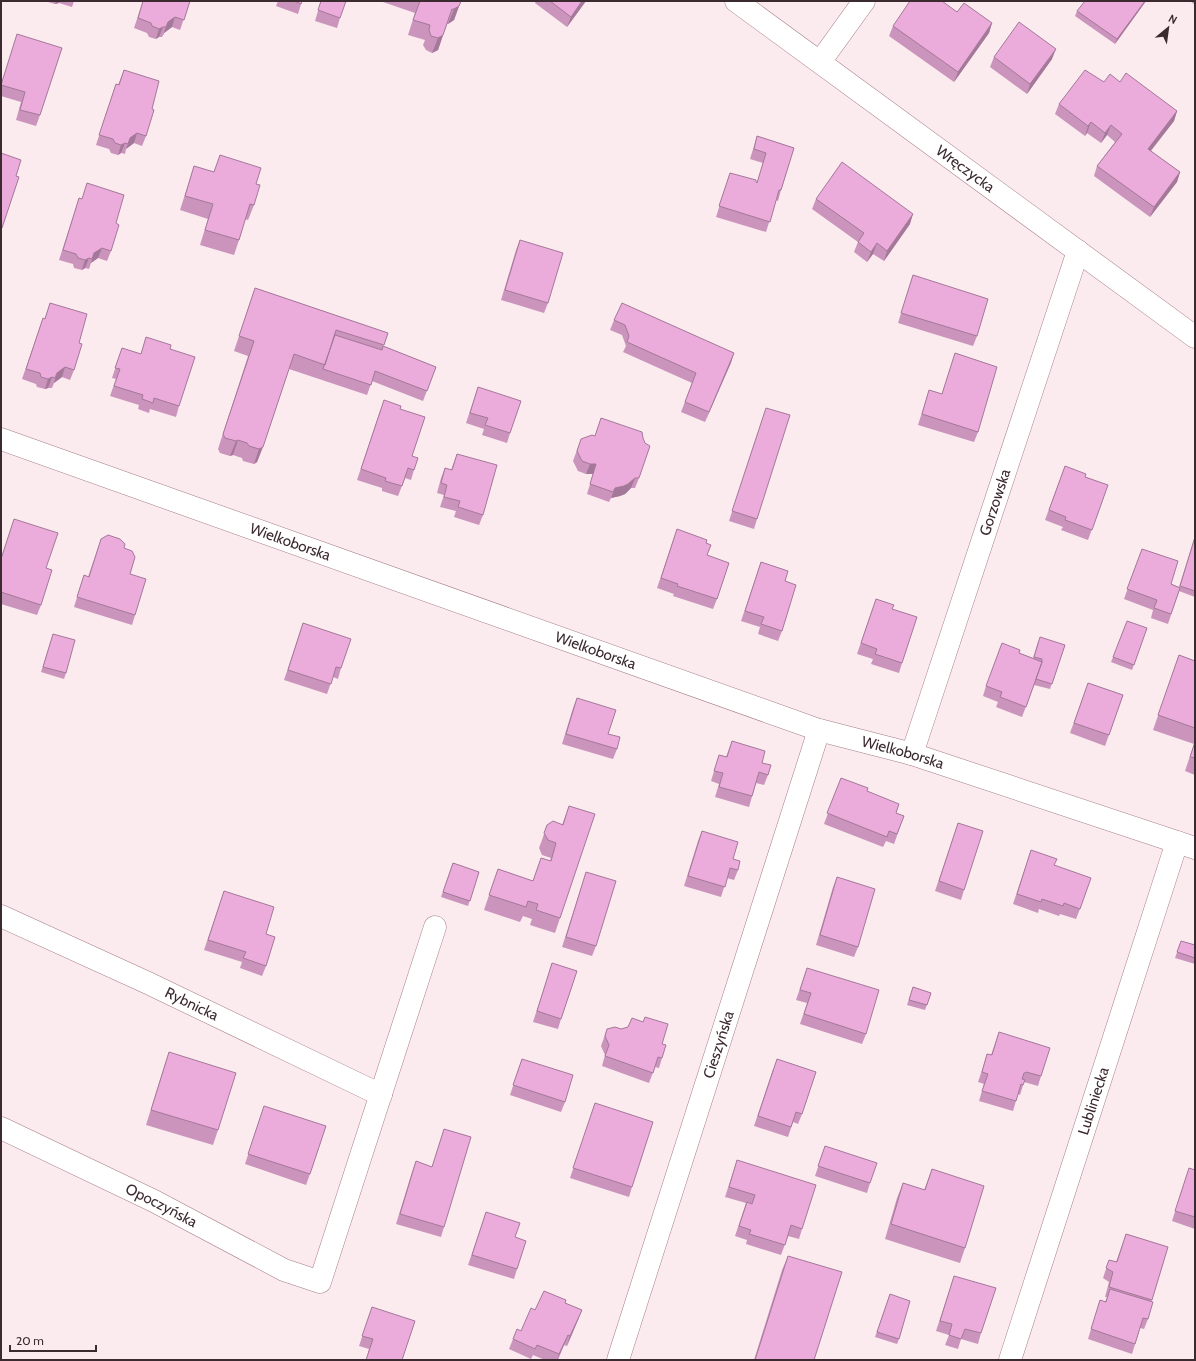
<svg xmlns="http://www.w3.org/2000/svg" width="1196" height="1361" viewBox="0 0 1196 1361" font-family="Cabin,sans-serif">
<rect width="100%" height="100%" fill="#fbeaee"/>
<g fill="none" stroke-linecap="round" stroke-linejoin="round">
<defs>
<g id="minor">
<path d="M820,62L864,1"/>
<path id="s1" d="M912,754L1078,251"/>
<path id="s2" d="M1,916L148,983L381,1095"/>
<path id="s3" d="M1,1128L154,1201L284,1270L320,1282L435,927"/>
<path id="s4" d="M618,1360L819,730"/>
<path id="s5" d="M1010,1360L1177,842"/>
</g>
<g id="tertiary">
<path id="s6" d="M1,439L819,730L912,754L1195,848"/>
</g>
<g id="secondary">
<path id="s7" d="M736,1L1195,337"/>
</g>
</defs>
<use href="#minor" stroke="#a57f8a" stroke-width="23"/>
<use href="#tertiary" stroke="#a57f8a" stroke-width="23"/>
<use href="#secondary" stroke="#a57f8a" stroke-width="23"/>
<use href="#minor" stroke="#fff" stroke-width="22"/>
<use href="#tertiary" stroke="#fff" stroke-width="22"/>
<use href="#secondary" stroke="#fff" stroke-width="22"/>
</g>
<path fill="#ca94bc" d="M48,1H74L72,7L59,3L55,4L48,2Z
M143,1H190L180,30L172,27L164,33L162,37H159L156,39L149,37L147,33L134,28Z
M278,1H302L298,14L276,6Z
M321,1L340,18L337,28L315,21Z
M380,1H461L454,20L448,24H447L438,50L432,53L426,50L423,45L425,40L408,35L415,13Z
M536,1H586L567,27L535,3Z
M1146,1L1115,44L1075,16L1077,11Z
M1190,1H1195V5Z
M957,12L992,23L989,33L954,82L889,36L893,26Z
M17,34L40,115L36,126L16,120L21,102L1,96V85Z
M994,57L1052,59L1027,94L990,67Z
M124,70L152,109L146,136L142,146L134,143L126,149L125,154L121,153L118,155L111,153L109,149L96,145L116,84L118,85Z
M1104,82H1120L1177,111L1174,121L1151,151L1180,172L1177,182L1150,217L1094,176L1097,166L1115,142L1107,135L1101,143L1087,133L1085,136L1055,114L1059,104Z
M757,136L794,148L781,190L778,201L776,200L766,232L716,217L730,173L757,183L763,163L750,159Z
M220,155L256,184L254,205L248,220L245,219L239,240L234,255L200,245L208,219L180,210L194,166L214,172Z
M87,183L116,223L111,251L107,261L98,258L91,263L89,269L85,268L82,270L74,268L73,264L59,260L79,198L82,199Z
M816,199L910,224L884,261L873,254L867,262L854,252L858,242L812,209Z
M520,240L548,303L544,313L501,300L516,250Z
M913,275L977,336L973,346L898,323Z
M255,288L388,333L383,346L436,367L423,401L372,381L367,395L289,369L257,462L254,464L243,461L242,458L233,455L230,456L220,453L218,449L248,356L234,351Z
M50,303L79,343L74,370L70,380L62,377L54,383L52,388H48L45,389L37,387L36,384L22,379L43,318H45Z
M614,320L734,353L705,422L681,412L692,383L623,352L626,346L622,335L610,330Z
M146,337L170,349L179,406L176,417L150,409L149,413L138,409L139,405L110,396L116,379L112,378L122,348L141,354Z
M955,353L978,432L974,442L918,425L929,390L942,394Z
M478,387L510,433L507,443L482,435L484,429L466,423Z
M766,408L757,519L754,529L729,521Z
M400,409L412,456L414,470L411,480L405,478L398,496L382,491V488L357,480L380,411Z
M581,439L639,478L635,488H631L625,494L620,496L611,498L609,502L587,494L593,474H586L578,471L573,461Z
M457,454L483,515L479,525L454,517L456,511L440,507L444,495L437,493L441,478L445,468L451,470Z
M1065,466L1085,477L1108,485L1088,540L1061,530L1063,527L1045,520Z
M14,519L46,568L41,605L37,615L1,604V558Z
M677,529L706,543L707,555L717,599L713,609L673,596L674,594L657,588Z
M1195,536V597L1179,591L1168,624L1151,618L1153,610L1124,599L1142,549L1171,584L1179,587Z
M101,539L124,548L130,574L135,615L132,625L74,607L84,575L88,577Z
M761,562L785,581L782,631L778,641L758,634L760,627L741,621Z
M892,609L902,663L899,673L871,664L873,659L857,654L872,610Z
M303,623L341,668L338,679L333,677L327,694L284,680Z
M1147,628L1132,670L1111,662L1113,657Z
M53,634L66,673L64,679L41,672Z
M1038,642L1065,645L1050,689L1034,685L1022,717L996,707L998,702L983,696L986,686L1019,653L1033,658Z
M1179,655L1195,661V775L1185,771L1194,744L1153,730Z
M1088,683L1123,695L1105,746L1070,733Z
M577,698L608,734L617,749L613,759L562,744L573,708Z
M732,741L762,763L768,775L764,785L756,783L749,807L715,797L719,784L711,781L719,755L726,757Z
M841,778L867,791L896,813L904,816L894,844L886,841L883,847L824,824Z
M569,806L560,918L555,933L530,925L532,919L523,916L520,922L484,910L498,869L533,881L541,858L550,861L551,858L542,855L539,848L542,840L547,825H562Z
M958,823L964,890L961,900L935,891Z
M702,831L733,859L738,870L734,880L727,878L721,897L684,886L698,841Z
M1031,850L1054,865L1080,909L1076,919L1060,914L1059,916L1039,909L1038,913L1013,904Z
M453,863L479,872L468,906L441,897Z
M586,872L596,946L592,956L562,947Z
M837,877L858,947L854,957L816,945L833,887Z
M224,891L266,934V966L262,976L240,968L242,962L204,950Z
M1181,941L1195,945V964L1175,958Z
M552,963L561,1019L558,1029L533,1022Z
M807,968L866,1034L862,1044L800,1024L807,1003L796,1000Z
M913,987L931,993L925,1010L907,1005Z
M607,1029L662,1044V1058L659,1068L655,1067L649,1083L602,1066L605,1055L601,1046Z
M999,1032L1041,1076L1038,1086L1024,1082L1020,1095L1018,1094L1013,1111L979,1101L984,1084L978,1082L984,1064L987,1054L991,1055Z
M169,1052L218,1130L213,1145L146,1125L164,1067Z
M522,1059L565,1102L561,1112L510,1095Z
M773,1069L802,1114L798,1124L793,1122L788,1137L754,1126Z
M595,1103L632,1187L629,1197L570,1178Z
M264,1106L310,1174L306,1185L245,1164Z
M444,1129V1227L441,1237L396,1224L412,1172L416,1161L432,1167Z
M825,1146L870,1183L867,1193L815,1176Z
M737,1160L802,1229L799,1239L788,1236L781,1255L746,1244L747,1240L735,1236L746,1203L725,1197Z
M1189,1168L1195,1170V1229L1172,1221Z
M932,1169L965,1248L960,1263L885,1239L897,1198L903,1183L924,1190Z
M486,1212L515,1237L517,1269L514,1279L468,1265Z
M1126,1234L1168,1247L1151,1302L1148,1319L1144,1329L1140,1328L1132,1354L1088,1339L1100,1300L1105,1302L1107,1297H1105L1109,1282L1103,1278L1109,1260L1116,1262Z
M788,1256L814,1360H754L782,1270Z
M954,1276L981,1333L978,1344L961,1339L958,1349L945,1345L949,1335L936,1331Z
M890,1294L899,1339L897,1344L875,1337Z
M565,1303L582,1310L567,1346L564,1345L558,1360H545L533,1355L531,1359L509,1349L513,1339L521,1331L535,1310Z
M372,1307L402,1360H366L369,1349L359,1346Z"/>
<path fill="#a47899" d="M56,1H59V3L55,4Z
M582,1H586L567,27L571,17Z
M1145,1H1146L1115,44L1117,39Z
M459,6L454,20L448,24L454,9Z
M175,17L172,27L164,33L162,37L168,22Z
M992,23L989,33L954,82L958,72Z
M163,27L159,37L156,39L159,29Z
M443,35L438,50L432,53L438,38Z
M1056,49L1052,59L1027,94L1030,84Z
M1177,111L1174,121L1144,159L1148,149Z
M1091,122L1087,133L1085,136L1088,126Z
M1111,125L1107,135L1101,143L1105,133Z
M137,133L134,143L126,149L130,138Z
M125,143L121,153L118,155L121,145Z
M1180,172L1177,182L1150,217L1154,207Z
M913,214L910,224L884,261L887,251Z
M877,243L873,254L867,262L871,252Z
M102,248L98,258L91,263L94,253Z
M89,258L85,268L82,270L85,260Z
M734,353L731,363L705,422L709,412Z
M65,367L62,377L54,383L57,373Z
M52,377L48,388L45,389L48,379Z
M238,440L233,455L230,456L236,441Z
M263,447L257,462L254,464L259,449Z
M590,464H596L593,474H586Z
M635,478L631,488L625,494L620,496L611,498L615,488Z
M582,1310L578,1320L567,1346L570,1336Z
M568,1335L564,1345L557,1360L559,1354Z"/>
<path fill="#ebacdb" stroke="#a47899" d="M143,1H190L184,20L175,17L168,22L166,27H163L159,29L152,26L151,23L138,18Z
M294,1H302L301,4Z
M321,1H346L340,18L318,10Z
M420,1H461L459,6L454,9H452L443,35L438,38L431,36L429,30L430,25L413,20Z
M550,1H582L571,17Z
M910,1H942L957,12L964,3L992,23L958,72L893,26Z
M1085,1H1145L1117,39L1077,11Z
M1019,22L1056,49L1030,84L994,57Z
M17,34L62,48L40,115L20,110L25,92L1,85Z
M124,70L159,81L152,109L154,110L146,136L137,133L130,138L128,144L125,143L121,145L115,143L113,139L99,135L116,84L119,85Z
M1085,70L1104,82L1110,74L1120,82L1126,73L1177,111L1148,149L1180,172L1154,207L1097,166L1122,134L1111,125L1105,133L1091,122L1088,126L1059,104Z
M757,136L794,148L781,190H779L770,222L719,206L730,173L756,180V182L757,183L766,153L754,149Z
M1,153L21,160L16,176L19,177L2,228H1Z
M220,155L261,168L256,184L260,185L254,205L250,204L239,240L205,230L213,204L185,196L194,166L214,172Z
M842,162L913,214L887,251L877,243L871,252L858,242L864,233L816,199Z
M87,183L124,195L116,223L119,225L111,251L102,248L94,253L92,259L89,258L85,260L78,258L76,254L63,250L79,198L82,199Z
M520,240L563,253L548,303L505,290Z
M913,275L988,299L977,336L901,313Z
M255,288L388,333L384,345L336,330L325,365L294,354L263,447L259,449L249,446L247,443L238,440L236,441L225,438L223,434L254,341L239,336Z
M50,303L87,314L79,343L82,344L74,370L65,367L57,373L55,378L52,377L48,379L41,377L40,373L26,369L43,318L45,319Z
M622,303L734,353L709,412L685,402L696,373L627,342L629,336L625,325L614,320Z
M335,335L382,350L383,346L436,367L427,391L375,371L371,385L323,369Z
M146,337L171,345L170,349L195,357L179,406L154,398L153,403L142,399L143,395L114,386L120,369L115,368L122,348L141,354Z
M955,353L997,367L978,432L922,414L929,390L942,394Z
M478,387L521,401L510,433L485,425L488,418L470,413Z
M384,400L401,406L400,409L425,417L412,456L418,458L414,470L408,468L402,486L385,481L386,478L361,469Z
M766,408L790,415L757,519L732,511Z
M601,418L642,432L643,438L645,443L650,446L639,478H635L628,484L624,486L615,488L613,492L590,484L596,464H590L582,461L577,451L581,439L592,435L595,436Z
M457,454L497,465L483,515L458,507L460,501L444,497L447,485L441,483L445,468L452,470Z
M1065,466L1086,474L1085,477L1108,485L1092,530L1065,520L1066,517L1049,510Z
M14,519L58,533L46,568L52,570L41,605L1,592V559Z
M677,529L707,540L706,543L711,545L707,555L729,563L717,599L677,586L678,584L661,578Z
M108,535L120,539L125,544L124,548L132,551L135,557L130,574L146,579L135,615L77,597L84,575L89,577L101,539Z
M1195,537V591L1180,586Z
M1142,549L1178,561L1171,584L1180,588L1171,614L1154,608L1157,600L1127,589Z
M761,562L788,571L785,581L796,585L782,631L761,624L764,617L745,611Z
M876,599L894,605L892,609L917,617L902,663L875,654L877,649L861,643Z
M1127,621L1147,628L1134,665L1113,657Z
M303,623L351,639L341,668L336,667L331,684L288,670Z
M53,634L75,640L66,673L43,667Z
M1040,637L1065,645L1052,684L1036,679L1042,662V659L1034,657Z
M1002,643L1020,650L1019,653L1042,662L1026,707L1000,697L1002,692L986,686Z
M1179,655L1195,661V728L1158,715Z
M1088,683L1123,695L1109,735L1074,723Z
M577,698L616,710L608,734L620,737L617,749L566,734Z
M732,741L765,751L762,763L771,765L768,775L759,772L752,796L719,787L723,773L714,771L719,755L727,757Z
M1195,742V758L1190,757Z
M841,778L868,788L867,791L899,804L896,813L904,816L897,834L889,831L887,837L827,813Z
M569,806L595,814L560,918L536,910L538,904L528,901L526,907L489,895L498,869L533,881L541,858L551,861L556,843L548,840L544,833L547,825L553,821L563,825Z
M958,823L983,831L964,890L939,881Z
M702,831L738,842L733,859L740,861L738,870L730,868L725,887L688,876Z
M1031,850L1057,859L1054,865L1091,878L1080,909L1064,903L1063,906L1042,899L1041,902L1017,894Z
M453,863L479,872L470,901L443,892Z
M586,872L616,881L596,946L566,937Z
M837,877L875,889L858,947L820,935Z
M224,891L274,907L266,934L275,937L266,966L243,958L246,952L208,940Z
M1181,941L1195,945V958L1177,952Z
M552,963L577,971L561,1019L537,1011Z
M807,968L879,990L866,1034L804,1014L811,993L800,990Z
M913,987L931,993L927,1005L909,1000Z
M645,1017L668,1024L662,1044L666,1045L662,1058L658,1057L653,1073L605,1056L609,1045L605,1036L607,1029L615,1027L621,1029L628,1027L632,1018L643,1022Z
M999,1032L1050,1048L1041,1076L1026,1072L1025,1073H1024L1022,1079L1025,1080L1023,1085L1021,1084L1016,1101L982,1091L988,1074L982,1072L987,1054L992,1055Z
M169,1052L236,1073L218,1130L151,1110Z
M522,1059L573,1075L565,1102L513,1085Z
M777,1059L816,1072L802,1114L796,1112L791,1127L758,1116Z
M595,1103L653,1122L632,1187L573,1168Z
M264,1106L326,1126L310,1174L248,1154Z
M444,1129L471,1137L444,1227L400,1214L416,1161L432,1167Z
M825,1146L877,1163L870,1183L818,1166Z
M737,1160L816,1185L802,1229L791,1225L785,1245L749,1234L751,1230L739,1226L747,1202L752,1204L755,1195L729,1187Z
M1189,1168L1195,1170V1217L1175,1211Z
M932,1169L984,1186L965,1248L891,1224L903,1183L925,1190Z
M486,1212L520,1223L515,1237L526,1241L517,1269L472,1255Z
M1126,1234L1168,1247L1152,1300L1109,1287L1113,1272L1106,1268L1109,1260L1117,1262Z
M788,1256L842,1272L814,1360H755Z
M954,1276L996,1288L981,1333L965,1329L961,1339L949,1335L952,1324L940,1321Z
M1110,1289L1153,1302L1148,1319L1143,1318L1135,1344L1091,1329L1100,1300L1106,1302Z
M544,1291L566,1300L565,1303L582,1310L570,1336L568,1335L559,1354L537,1345L535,1349L513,1339L517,1329L521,1331L531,1308L535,1310Z
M890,1294L910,1301L899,1339L877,1332Z
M372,1307L415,1321L402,1360H366L373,1339L362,1336Z"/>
<g text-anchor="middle" stroke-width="3" stroke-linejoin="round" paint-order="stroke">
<g font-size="15" fill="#3b2b30" stroke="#fbeaee">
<text dy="5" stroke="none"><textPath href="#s7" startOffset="284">Wręczycka</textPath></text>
<text dy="5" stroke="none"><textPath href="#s1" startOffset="265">Gorzowska</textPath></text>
<text dy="5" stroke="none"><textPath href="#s6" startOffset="307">Wielkoborska</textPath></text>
<text dy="5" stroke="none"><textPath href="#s6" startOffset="631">Wielkoborska</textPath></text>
<text dy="5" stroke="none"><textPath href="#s6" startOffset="955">Wielkoborska</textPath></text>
<text dy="5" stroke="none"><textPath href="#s2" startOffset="210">Rybnicka</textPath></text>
<text dy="5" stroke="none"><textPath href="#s4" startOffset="331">Cieszyńska</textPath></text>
<text dy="5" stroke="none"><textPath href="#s5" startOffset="272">Lubliniecka</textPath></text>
<text dy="5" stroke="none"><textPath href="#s3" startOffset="178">Opoczyńska</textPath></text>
</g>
</g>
<rect width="1196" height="1361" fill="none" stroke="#3b2b30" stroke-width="4"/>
<g transform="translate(1168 28) rotate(29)" stroke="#fbeaee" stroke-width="3" paint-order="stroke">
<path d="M0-3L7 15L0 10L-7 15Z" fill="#3b2b30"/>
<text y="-6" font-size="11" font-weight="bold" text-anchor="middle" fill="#3b2b30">N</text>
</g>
<path d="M10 1345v6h86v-6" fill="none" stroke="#3b2b30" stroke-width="2"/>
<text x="16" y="1345" font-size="12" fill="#3b2b30" stroke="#fbeaee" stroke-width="3" paint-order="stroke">20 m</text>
</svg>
